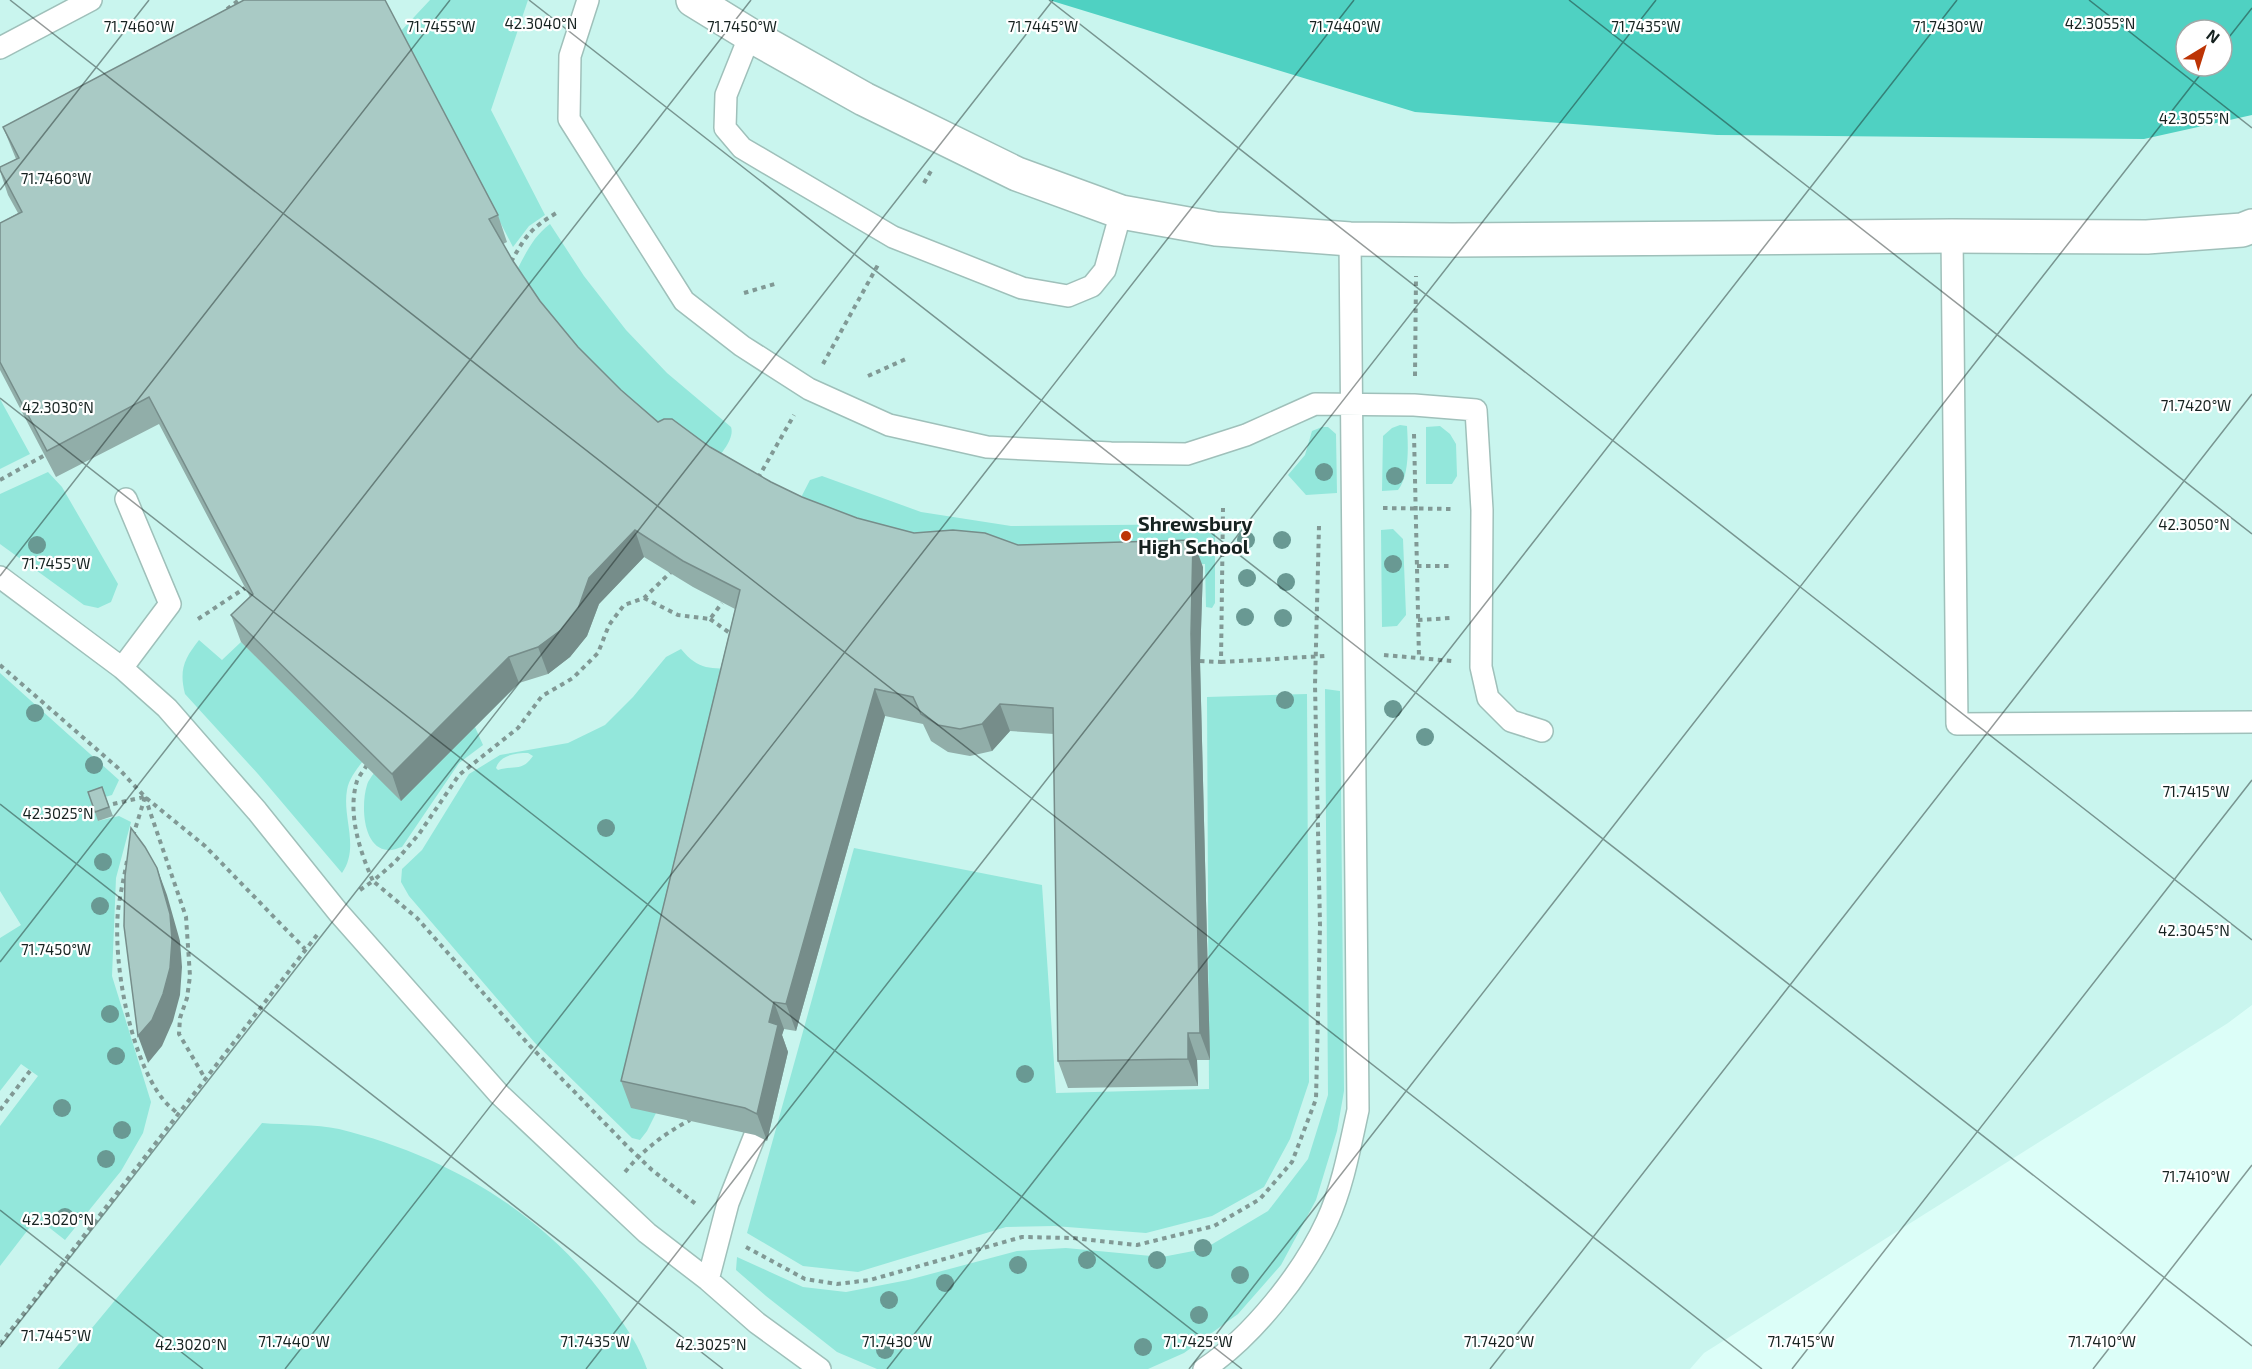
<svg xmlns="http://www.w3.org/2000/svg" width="2252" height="1369" viewBox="0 0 2252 1369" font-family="'Exo 2',sans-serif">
<rect width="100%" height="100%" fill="#dcfef8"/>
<path fill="#c9f5ee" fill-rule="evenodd" d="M0,0H2252V1005L2228,1023L1704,1353L1690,1369H0ZM2186,30H2222V66H2186Z"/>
<path fill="#93e7db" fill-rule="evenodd" d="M430,0H528L491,110L545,215L529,226L513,247L401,31Z
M550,224L584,276L626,330L667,373L731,427C735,439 720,455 713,464L666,441L559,332L518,268C527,251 534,236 550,224Z
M0,399L30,454L0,469Z
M1400,425L1407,426C1408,444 1410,475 1398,490L1382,491L1383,436L1392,428Z
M1440,426L1450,434L1456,444L1457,476L1452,484H1426V427Z
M1322,427H1328L1336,434L1337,493L1306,495L1288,475L1305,455L1312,431Z
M48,472L62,487L118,584L111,602L98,608L84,605L0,544V494Z
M822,476L921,512L1011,526L1209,524L1215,530V603L1212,608L1206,607L1205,564L1028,568L793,513L810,480Z
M1393,529L1403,539L1406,615L1397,626L1382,627L1381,530Z
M199,640L222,660L241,642L363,761C356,770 349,779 347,790C342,818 360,847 342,873L258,774L185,694C179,670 184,659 199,640Z
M681,649C699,671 711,668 737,669L656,1113L647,1131L640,1140L632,1138L535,1043L409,896L401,882L402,869L422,850L469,774L500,755L568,743L605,725L633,697L666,657ZM528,753L533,756C522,772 515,765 498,770L496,768C500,755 515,753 528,753Z
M0,673L119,780L112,795L105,797L98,821L119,816L131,822L116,878L112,976L151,1102L143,1133L121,1171L65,1240L37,1218L0,1266V1126L38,1076L21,1064L0,1091V938L21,925L0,891Z
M1325,689L1340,691L1344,1091L1337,1131L1316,1200L1281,1265L1238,1314L1184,1353L1148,1369H877L837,1352L766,1296L736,1270L737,1257L803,1287L846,1292L908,1280L1017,1251L1066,1248L1162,1257L1204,1249L1268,1211L1308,1159L1328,1095Z
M1307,694L1309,1082L1290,1139L1264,1187L1212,1216L1146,1233L1054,1226L1006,1227L858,1272L803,1266L747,1233L854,848L1042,885L1056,1093L1209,1089L1207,697Z
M475,727L483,745L459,763L402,847C398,848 392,851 388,850C362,848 361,804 367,785C368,781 372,776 374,773Z
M262,1123C286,1125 316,1124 339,1129C449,1156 550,1216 614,1310C628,1330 639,1346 647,1369H58Z"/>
<path fill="#4fd1c2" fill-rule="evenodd" d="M1049,0H2252V115L2144,139L1717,135L1415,112ZM2186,30H2222V66H2186Z"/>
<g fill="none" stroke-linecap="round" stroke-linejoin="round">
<defs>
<path id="service" d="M588,0L570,56L569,119L684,301L742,346L809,389L889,425L987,447L1111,453L1187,454L1246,435L1315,404L1414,405L1476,410L1482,510L1481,667L1488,698L1511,721L1542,731
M750,35L726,95L725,128L742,148L893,237L1022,288L1068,296L1092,286L1105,270L1121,212
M0,48L91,0
M1952,236L1957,724L2252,722
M0,577L122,668L167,708L257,811L338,912L499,1094L647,1233L708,1280L757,1323L820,1369
M122,668L170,604L126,499
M708,1280L728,1203L755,1135
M1204,1369C1252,1337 1303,1273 1327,1221C1343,1186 1350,1146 1358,1110L1350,239"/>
<path id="minor" d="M693,0L750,35L864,99L1017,174L1121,212L1216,229L1350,239L1452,240L1952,236L2147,237L2242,230L2252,226"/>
</defs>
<use href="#service" stroke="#9fc0ba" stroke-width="24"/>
<use href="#minor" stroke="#9fc0ba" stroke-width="36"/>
<path stroke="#819995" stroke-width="4" stroke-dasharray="4.5 4.5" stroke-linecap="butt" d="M227,9L239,0
M924,183L931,171
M511,262C526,235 531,228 558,212
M744,293L778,283
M823,364L879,263
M868,376L908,358
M1415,376L1416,276
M1414,434L1419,658
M758,478L794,415
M0,480L45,455
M1383,508L1453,509
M1417,566H1452
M644,598L678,615L710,619L722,603
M198,619L245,588
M710,619L734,636
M1418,620L1451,618
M1384,655L1452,661
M1200,661L1221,662L1223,508
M1221,662L1325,656
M0,665L118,768L145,797L205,846L305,949
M367,765C364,770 359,776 357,781C347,813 360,852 373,881L395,862L419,834L459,775L518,728L542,696L573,678L598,653L609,625L624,605L644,598L671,572
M145,797L186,917L190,976L187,998L180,1018L179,1034L206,1080
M113,804L144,797
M133,836L145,797
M127,861C124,878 120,894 118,911C113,964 130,1056 162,1098C166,1104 173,1109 178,1114
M360,890L373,881L417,918L530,1046L626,1145L652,1170L697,1205
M0,1110L30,1071
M625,1172C644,1149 664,1134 690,1120
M746,1247L805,1279L837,1284L870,1280L1022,1237L1073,1238L1137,1245L1214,1226L1260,1199L1292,1162L1316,1099L1320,926L1315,685L1319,526
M0,1344L317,935"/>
<use href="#service" stroke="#fff" stroke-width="21"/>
<use href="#minor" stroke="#fff" stroke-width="33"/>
</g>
<g fill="#699993">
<circle cx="1324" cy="472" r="9"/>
<circle cx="1395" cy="476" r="9"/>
<circle cx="1246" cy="540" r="9"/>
<circle cx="1282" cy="540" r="9"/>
<circle cx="37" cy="545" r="9"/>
<circle cx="1393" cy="564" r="9"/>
<circle cx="1247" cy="578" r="9"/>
<circle cx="1286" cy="582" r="9"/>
<circle cx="1245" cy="617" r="9"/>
<circle cx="1283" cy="618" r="9"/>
<circle cx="1285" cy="700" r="9"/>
<circle cx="1393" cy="709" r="9"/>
<circle cx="35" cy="713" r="9"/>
<circle cx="1425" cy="737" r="9"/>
<circle cx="94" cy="765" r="9"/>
<circle cx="606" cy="828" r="9"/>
<circle cx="103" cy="862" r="9"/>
<circle cx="100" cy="906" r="9"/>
<circle cx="110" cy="1014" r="9"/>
<circle cx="116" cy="1056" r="9"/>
<circle cx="1025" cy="1074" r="9"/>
<circle cx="62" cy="1108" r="9"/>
<circle cx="122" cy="1130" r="9"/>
<circle cx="106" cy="1159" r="9"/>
<circle cx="65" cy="1217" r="9"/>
<circle cx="1203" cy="1248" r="9"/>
<circle cx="1087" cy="1260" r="9"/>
<circle cx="1157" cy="1260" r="9"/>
<circle cx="1018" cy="1265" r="9"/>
<circle cx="1240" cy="1275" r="9"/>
<circle cx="945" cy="1283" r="9"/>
<circle cx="889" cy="1300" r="9"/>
<circle cx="1199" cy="1315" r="9"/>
<circle cx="1143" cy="1347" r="9"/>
<circle cx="885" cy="1350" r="9"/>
</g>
<path fill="#91aea9" d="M3,127L498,215L507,242L503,244L513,261L540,301L578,347L621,390L658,422L710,447L771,482L802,497L857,518L914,533L1203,567L1200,661L1210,1060H1197L1198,1086L1068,1088L1058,1061L1054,734L1010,731L992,751L970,756L948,752L931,741L923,724L885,716L796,1031L784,1029L782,1035L788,1052L767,1141L755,1135L631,1108L621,1081L735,609L693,587L644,557L599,604L587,636L570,657L548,674L519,683L401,801L241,642L231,615L250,597L159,424L56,477L0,370V223L18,213L8,195L0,171V167L16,159Z
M102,787L113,816L98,821L88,792Z"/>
<path fill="#768d8a" d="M635,530L644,557L599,604L587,636L570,657L548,674L538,647L589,578Z
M1193,540L1203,567L1200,661L1210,1060L1200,1033L1191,634Z
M509,657L519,683L401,801L392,774Z
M875,689L885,716L796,1031L786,1004Z
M1000,704L1010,731L992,751L982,724Z
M157,868L167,895L180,941L182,967L180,995L173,1021L162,1046L148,1063L138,1036Z
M774,1002L784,1029L782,1035L788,1052L767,1141L757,1114L769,1022Z
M1188,1033L1197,1060L1198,1086L1188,1059Z"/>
<path fill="#a9cac5" stroke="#768d8a" stroke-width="1.5" d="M244,0H385L498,215L489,219L513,261L540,301L578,347L621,390L658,422L664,419H672L710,447L771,482L802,497L857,518L914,533L953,530L985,533L1018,545L1193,540L1191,634L1200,1033H1188V1059L1058,1061L1053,708L1000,704L982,724L960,729L938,725L921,714L913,697L875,689L786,1004L774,1002L769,1022L778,1025L757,1114L745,1108L621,1081L740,590L683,561L635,530L589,578L578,609L561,630L538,647L509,657L392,774L231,615L253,594L149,397L47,451L0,362V223L22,212L0,170V167L19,158L3,127Z
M102,787L109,807L95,812L88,792Z
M131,828L145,847L157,868L170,914L172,940L170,968L163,994L152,1020L138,1036L124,926L125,876Z"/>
<path fill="none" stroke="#162220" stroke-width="1.5" stroke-opacity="0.45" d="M10,0L1762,1369M529,0L2252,1346M1049,0L2252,940M1569,0L2252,534M2089,0L2252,128M2222,46L2252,8M0,190L149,0M0,398L1242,1369M0,576L450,0M0,804L723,1369M0,962L751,0M0,1210L203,1369M0,1347L1053,0M285,1369L1354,0M586,1369L1656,0M887,1369L1957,0M1189,1369L2207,66M1490,1369L2252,394M1792,1369L2252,780M2093,1369L2252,1165"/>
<circle fill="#bd3405" stroke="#fff" stroke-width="2" cx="1126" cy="536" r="6"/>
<g text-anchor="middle" stroke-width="4.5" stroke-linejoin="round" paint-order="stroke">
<g font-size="20" font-weight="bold" fill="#162220" stroke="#fff" text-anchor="start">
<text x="1138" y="531">Shrewsbury<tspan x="1138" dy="23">High School</tspan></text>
</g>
</g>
<g font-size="15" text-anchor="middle" fill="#162220" stroke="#fff" stroke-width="4.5" stroke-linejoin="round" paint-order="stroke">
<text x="2100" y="29">42.3055°N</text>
<text x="541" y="29">42.3040°N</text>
<text x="139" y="32">71.7460°W</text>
<text x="1345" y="32">71.7440°W</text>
<text x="1646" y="32">71.7435°W</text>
<text x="1948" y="32">71.7430°W</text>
<text x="441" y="32">71.7455°W</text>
<text x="742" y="32">71.7450°W</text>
<text x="1043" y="32">71.7445°W</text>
<text x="2194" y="124">42.3055°N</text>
<text x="56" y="184">71.7460°W</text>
<text x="2196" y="411">71.7420°W</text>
<text x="58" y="413">42.3030°N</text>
<text x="2194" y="530">42.3050°N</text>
<text x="56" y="569">71.7455°W</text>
<text x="2196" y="797">71.7415°W</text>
<text x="58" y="819">42.3025°N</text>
<text x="2194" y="936">42.3045°N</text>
<text x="56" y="955">71.7450°W</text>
<text x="2196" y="1182">71.7410°W</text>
<text x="58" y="1225">42.3020°N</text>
<text x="56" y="1341">71.7445°W</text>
<text x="294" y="1347">71.7440°W</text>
<text x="595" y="1347">71.7435°W</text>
<text x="897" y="1347">71.7430°W</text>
<text x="1198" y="1347">71.7425°W</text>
<text x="1499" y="1347">71.7420°W</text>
<text x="1801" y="1347">71.7415°W</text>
<text x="2102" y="1347">71.7410°W</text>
<text x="191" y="1350">42.3020°N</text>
<text x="711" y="1350">42.3025°N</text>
</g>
<g transform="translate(2204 48) rotate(38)"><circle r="28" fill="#ffffff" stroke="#a2a7a6" stroke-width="1.5"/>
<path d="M0-4.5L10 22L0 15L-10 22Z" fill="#bd3405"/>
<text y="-9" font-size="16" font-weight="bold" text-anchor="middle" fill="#162220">N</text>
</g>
</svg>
